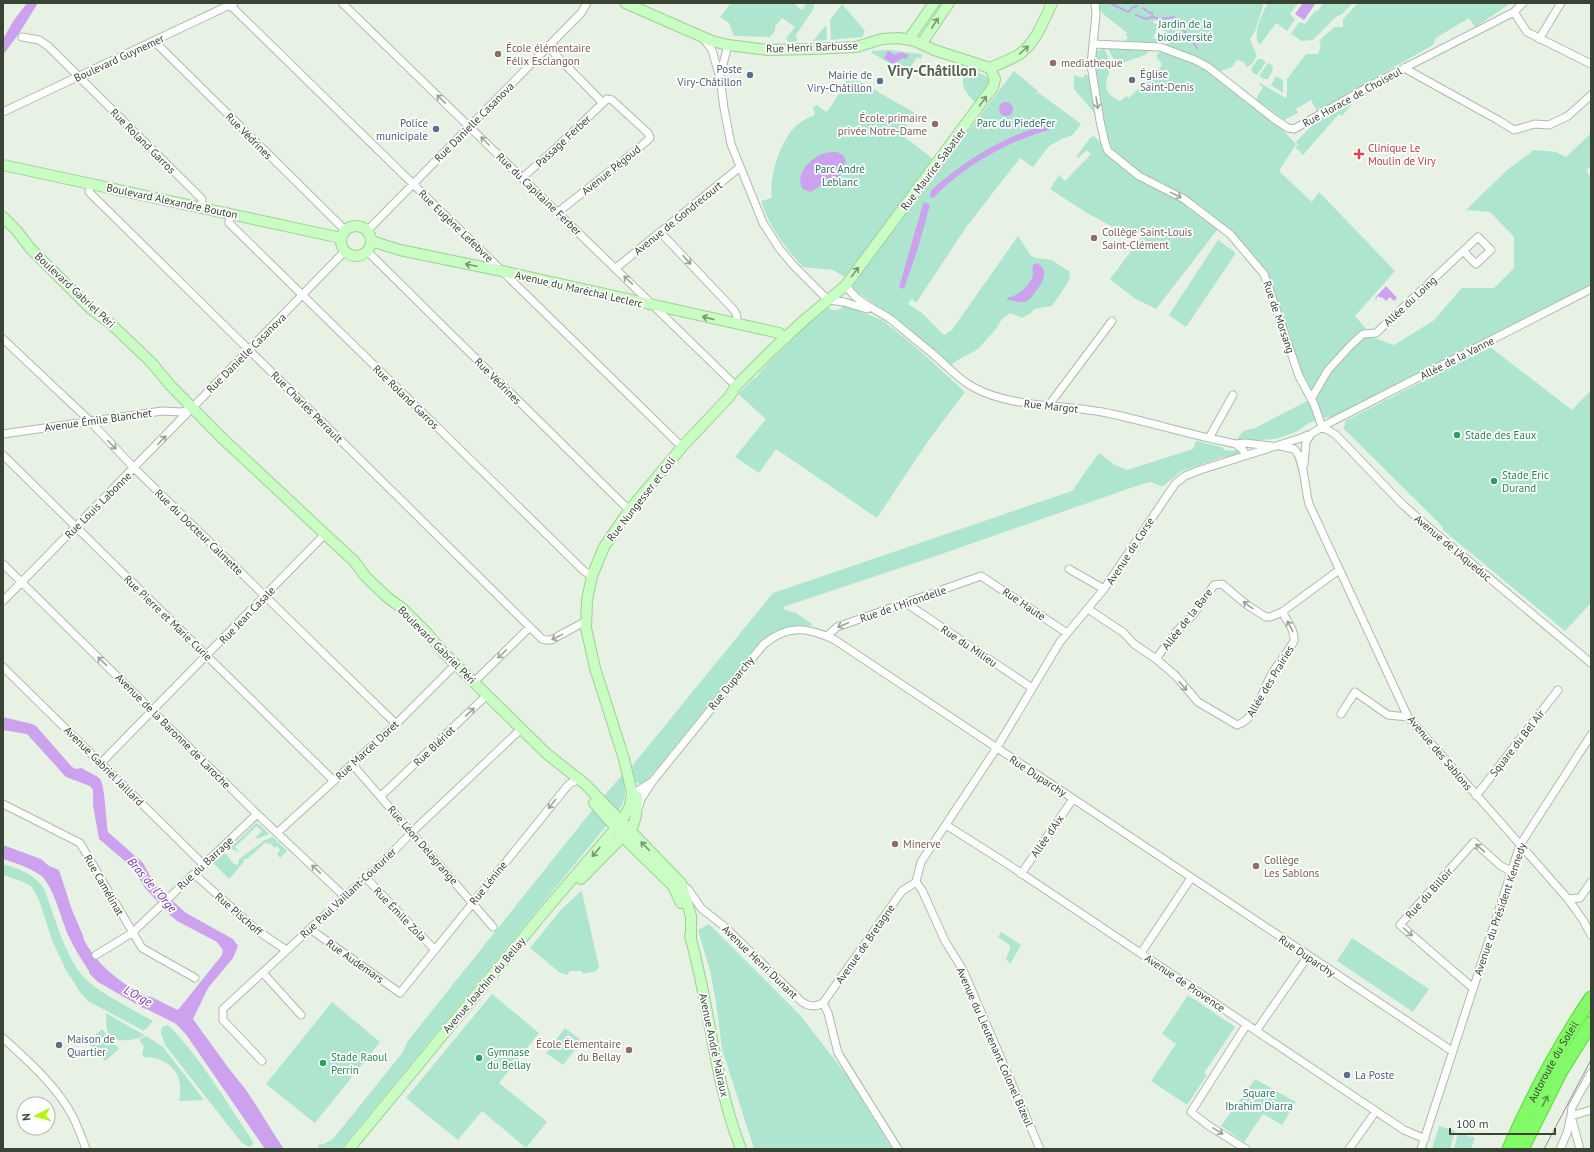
<svg xmlns="http://www.w3.org/2000/svg" width="1594" height="1152" viewBox="0 0 1594 1152" font-family="'PT Sans',sans-serif">
<rect width="100%" height="100%" fill="#e7f2e5"/>
<path fill="#aee5cf" d="M731,3H793L802,10L807,3L813,5L812,3H814V8L796,35L797,41L788,42L786,38L795,27L782,18L775,27V31L770,37L734,36L729,23L720,17Z
M1101,3H1264L1255,31L1250,39L1257,56C1255,60 1251,66 1247,67L1244,62L1237,60L1232,67L1214,74L1278,125L1296,144L1279,171L1312,202L1319,192L1395,271L1355,316L1367,330L1364,334L1394,345L1433,321L1462,288H1494L1514,268V237L1490,212L1466,210L1507,170L1534,150L1556,152L1566,157L1591,133V167L1586,170L1591,178V285L1334,417H1329L1309,423L1296,432L1275,439L1239,441L1238,438L1243,431L1255,428L1311,399L1264,274L1247,247L1221,225L1156,309L1134,298L1110,279L1147,230L1136,233L1111,226L1087,213L1050,189L1059,175L1065,181L1091,154L1087,150L1078,158L1077,156L1090,138L1094,136L1101,143L1096,115L1074,89V75L1083,78L1085,74L1089,76L1090,73L1094,71V53L1104,48L1112,66C1105,83 1101,92 1120,101L1126,96L1129,98L1151,76L1154,79L1162,64L1156,56L1169,42L1167,38L1163,36L1164,28L1162,22L1154,20L1153,23L1159,25L1153,38L1159,40L1158,42H1125L1128,37L1126,35L1127,33L1102,13L1099,7Z
M1268,3H1298L1290,14L1295,19L1287,31L1276,23L1260,45C1251,34 1262,14 1268,3Z
M1323,3H1353L1341,15L1337,16L1313,40L1302,41L1291,34L1299,22L1305,24L1315,11H1318Z
M1358,3H1511L1475,27L1469,18L1436,38L1433,45L1317,111L1311,100L1296,109L1298,113L1284,120L1257,100V97L1263,88L1259,84L1260,83L1286,98L1287,95V79L1306,54H1318L1321,45L1319,41L1334,27H1343V19Z
M842,4L865,31L862,37L831,40L830,20Z
M826,25L827,40L813,41Z
M1108,48L1151,49L1145,55L1116,65Z
M890,50L922,54L921,59L917,57L907,73L872,53V51Z
M1258,59H1262L1266,62L1257,75L1252,72L1251,69Z
M1268,63L1272,65L1273,70L1268,79H1263L1259,76Z
M971,70C999,79 990,83 975,102C966,93 958,84 966,72Z
M1014,71L1038,91L1036,95L1039,93L1081,124L1073,135L1062,139L1049,146L1033,167L1020,158L967,226L916,303L912,299L908,304L922,313L944,335L952,330L1018,236L1031,256L1037,258L1052,260L1059,265L1069,271L1070,279L1052,306L1034,309L1031,313L1022,318L1010,313L1002,319L996,329L977,350L961,358L951,365L894,318L856,291L852,285Z
M850,76L915,113L901,134L933,159L845,277L833,270L803,267C785,247 770,228 761,201L772,198C768,179 781,139 796,126C801,121 808,118 815,115L813,107L817,105L826,112C837,102 840,86 850,76Z
M1276,76L1283,80V93L1271,85Z
M1349,102L1352,104L1342,116L1339,114L1303,155L1295,147L1298,145L1296,142L1319,118Z
M1218,240L1236,253L1186,327L1169,315Z
M844,305L882,320L916,347L965,392L928,441L877,518L776,449L759,473L735,457L766,419L738,394L754,378H756L760,372L799,331L828,307C833,312 840,311 844,305Z
M1490,347L1572,410L1591,390V603L1565,631L1443,530L1442,526L1344,429L1345,421Z
M1196,441L1222,447L1224,450L1233,451L1238,449L1240,454L1220,458L1182,471L1163,486H1160L1151,482L1142,484L936,556L783,607L785,610L796,613L812,624L811,626C792,625 775,629 760,642L646,782L644,781L641,785L635,781L632,766L773,593L1072,491L1099,453L1115,465L1127,470L1193,449Z
M623,774C625,787 628,802 617,811L603,797Z
M594,808L607,825L341,1149H319L318,1145L324,1144L333,1139L403,1052L407,1042Z
M256,823L260,825L269,834L257,839L256,837L262,831L257,826L235,847L240,852L231,849L230,848Z
M273,837L287,851L280,858L277,854L280,850L277,846L275,848L270,843L268,844L266,842L247,859L245,858L243,861L244,862L229,879L213,863L225,853L234,864L238,865L239,859L265,840Z
M3,864C19,869 35,874 44,889C55,917 63,950 81,974C93,990 134,1010 153,1021L144,1031L88,1001L80,992L66,970L52,940L40,903L35,892L31,886L21,881L3,875Z
M581,891L582,892L599,967L596,971L583,974L582,971H570L567,975L559,972L530,948L560,911Z
M709,924L800,1015L848,1077L892,1149H754L722,1049L716,1002L710,971L698,930Z
M1001,932L1021,945L1010,964L1006,959L1011,946L998,937Z
M1352,938L1429,989L1413,1012L1337,961Z
M492,994L539,1033L499,1083L547,1122L526,1148L482,1111L458,1140L406,1098Z
M1188,995L1235,1027L1204,1073L1207,1075L1187,1105L1151,1081L1176,1044L1162,1034Z
M332,1002L380,1042L315,1123L266,1084Z
M106,1013L144,1035H145C138,1040 114,1044 109,1035C106,1030 106,1020 106,1013Z
M168,1025C200,1057 223,1097 248,1134L253,1142V1145L249,1147L242,1143L165,1045L161,1033L162,1027Z
M565,1028L582,1041L563,1065L546,1053Z
M102,1029L119,1049L105,1061L87,1042Z
M146,1036L163,1047L204,1100L179,1101C185,1075 170,1057 144,1057L142,1054L144,1046L139,1040Z
M1255,1079L1296,1102L1282,1125L1263,1114L1244,1142L1221,1126Z
M1439,1126L1455,1131L1450,1149H1432Z
M1458,1133L1475,1138L1471,1149H1454Z"/>
<path fill="#cca2ee" d="M27,3H38L20,32L3,55V39L14,20Z
M1303,3H1316L1304,20L1295,14Z
M888,51L895,55L901,52L909,55L906,59L902,58L899,61H897L895,65L884,58Z
M999 109a7 7 0 1 1 14 0a7 7 0 1 1-14 0Z
M1048,124L1049,130C1006,142 964,166 933,198L930,197L931,191L937,185C971,157 1005,136 1048,124Z
M837,152L843,155L846,161L840,175L842,181H838V178L834,176L811,192L803,189C794,176 809,160 820,155C825,152 831,152 837,152Z
M925,202L930,205L918,248L904,289L899,287L900,284L923,204Z
M1037,263C1053,272 1038,288 1031,298C1023,306 1017,300 1007,300V298C1018,296 1030,286 1033,275C1033,272 1032,268 1033,265Z
M1386,286L1397,298L1394,301L1390,297L1386,301L1382,297L1381,298L1378,296L1376,298L1377,301L1375,298Z
M3,717L32,724L36,726L72,767L76,769L82,768C88,773 96,774 100,779C105,785 106,822 108,832L143,863L155,885L186,913L233,939L238,946L233,958L208,988L193,1019C204,1035 216,1050 227,1066C233,1074 240,1082 246,1090C259,1109 271,1130 284,1149H265L185,1033L176,1024V1014L166,1010L157,1014L146,1007L145,1009L98,982L89,973V971C82,960 75,950 70,939C62,923 53,883 40,875C29,867 15,863 3,859V845L41,859L49,866L59,870L72,910L84,938H83C103,977 139,994 178,1010L222,955L223,950L217,942L177,921L170,915L145,888L133,868L99,839L93,805V790L90,786L66,777L27,734L3,730Z"/>
<g fill="none" stroke-linecap="round" stroke-linejoin="round">
<path stroke="#cca2ee" stroke-width="2" d="M1110,3L1128,12L1133,7L1137,6
M1143,8L1148,12L1152,13V17L1161,19L1174,17L1197,48
M1136,15L1146,19L1152,17"/>
<path stroke="#cca2ee" stroke-width="13" d="M149,1003L183,1020L188,1027"/>
<defs>
<path id="street" d="M342,3L736,386
M1095,3L1096,14L1091,65L1100,121L1105,143L1108,151L1139,176L1184,199L1230,234L1264,274L1299,376L1314,404L1322,427
M230,5L682,447
M1514,12L1527,32L1591,64
M22,37L39,40L48,46L202,199L201,207
M703,38L712,50L720,78L724,108L731,144L763,223L779,248L793,265L828,300L844,302L867,309
M1539,39L1561,3
M154,41L345,230
M1093,44L1160,47L1195,60L1208,67L1273,118L1288,128L1294,129L1377,82L1514,12L1523,3
M548,47L603,103
M1404,68L1498,120L1514,130L1535,124L1549,125L1568,116L1591,95
M720,76L728,45
M3,112L234,3
M522,178L556,148L607,99L612,100L648,133L650,138L638,149L558,212
M91,184L89,192L542,639L546,640H551L586,621
M230,213L229,223L584,571L592,576
M367,231L581,13L587,3
M660,232L734,310L737,316L736,324
M367,251L626,507L630,509
M616,268L740,167
M846,285C856,303 877,309 893,321C906,332 920,343 933,354C946,365 958,379 973,387C1015,410 1066,403 1112,414C1153,423 1194,436 1236,444
M3,339L90,421L134,468L396,724
M1311,399L1328,370L1351,345L1363,334L1376,333L1478,237L1491,250L1476,264L1463,251
M196,404L345,251
M1049,405L1112,321
M1322,427L1328,430L1336,435L1402,504L1427,526L1591,663
M3,434L162,411L182,412L190,409
M1209,438L1233,395
M1280,446L1294,449C1304,457 1305,490 1309,504L1408,717L1568,899L1583,920L1591,935
M3,455L334,781
M1246,455L1243,450L1236,444L1245,443L1270,446
M1304,464L1306,442L1311,434
M3,564L257,814L344,896
M1069,569L1104,589
M3,601L192,408
M906,603L1032,688
M1088,609L1124,633L1134,644L1156,659L1175,675L1198,702L1237,725C1258,718 1262,689 1273,672C1280,661 1288,652 1294,641C1295,630 1287,621 1282,612
M827,636L837,627L981,576L1067,633
M1156,659L1175,633L1193,615L1214,585L1222,584L1247,605L1266,617H1270L1282,612L1339,570
M3,667L204,865
M474,682L530,627
M1341,714L1355,692L1388,715L1408,717
M101,763L325,534
M352,764L493,927
M381,796L487,695
M632,796L639,790L650,783
M1476,796L1558,690
M3,804L80,843L142,948L195,978
M639,806L641,799L652,782L763,645C787,624 808,627 835,640L1452,1051
M946,825L1006,863L1404,1130L1425,1139
M277,833L396,724L456,664
M194,874L258,931L286,950
M1021,874L1073,799
M366,878L434,949
M916,882L922,890L945,941L963,970L1040,1149
M681,884L688,889L701,908L726,928L802,1002C810,1007 815,1007 823,1003
M1568,899L1580,898L1591,882
M310,929L400,993L569,784L577,780L581,781
M1141,953L1191,878
M96,955L132,933L257,814
M263,973L301,1015
M1473,988L1400,925L1474,842L1501,866L1511,871
M823,1003L902,891L916,882L921,862L996,749L1060,642L1104,589L1175,484L1185,476L1200,470L1298,439L1311,434L1329,423L1591,289
M823,1003L828,1013L838,1053L898,1149
M1256,1031L1308,956
M3,1038C28,1061 57,1086 73,1117C78,1127 82,1138 86,1149
M262,1061L223,1020V1009L389,856L412,832L521,729
M1571,1116L1591,1110
M1246,1149L1209,1126L1191,1112L1247,1024
M1349,1149L1376,1111
M1421,1149L1520,845L1591,735
M1560,1149L1567,1133L1571,1116
M1580,1149L1571,1116L1572,1107L1591,1073"/>
<path id="secondary" d="M625,3L712,41L728,45L768,50L812,49L856,47L882,39L899,38L915,41L934,50L990,68
M909,39L934,3
M922,43L949,3
M990,68C1000,63 1012,60 1021,53C1036,42 1044,20 1052,3
M3,165L341,238
M3,217L17,231L30,248L92,310L110,323L154,365
M341 241a15 15 0 1 1 30 0a15 15 0 1 1-30 0Z
M371,241L400,250L502,271L779,333L786,338
M150,361L170,385L221,437L355,562L365,576L388,598L402,608L427,633L443,652L547,754L585,784L681,883L691,916V941
M594,803L630,844L673,886L681,903
M581,879L633,826L636,816L637,797
M690,936C710,1006 714,1081 741,1149
M349,1149L544,912L621,822L630,806L632,793L624,759L595,668L586,628L587,600L592,576L604,547L630,509L682,447L729,397L736,386L771,351L803,321L846,285L993,87L995,79L990,68"/>
<g id="highway">
<path id="s1" d="M1509,1149C1532,1096 1559,1046 1591,998"/>
<path d="M1522,1149L1561,1071L1591,1023"/>
</g>
</defs>
<use href="#street" stroke="#acbda7" stroke-width="9"/>
<use href="#secondary" stroke="#9cd195" stroke-width="12"/>
<use href="#highway" stroke="#5cd938" stroke-width="15"/>
<use href="#street" stroke="#fff" stroke-width="7"/>
<use href="#secondary" stroke="#c9fdc3" stroke-width="10"/>
<use href="#highway" stroke="#83fa68" stroke-width="13"/>
<path stroke="#949494" stroke-width="1" d="M1544,1149L1591,1060"/>
</g>
<defs><path id="oneway-shaft" d="M-6 0H5M1.5-3L5.5 0L1.5 3" fill="none" stroke-width="1.6" stroke-linecap="round" stroke-linejoin="round"/></defs>
<g stroke="#799774">
<use href="#oneway-shaft" transform="translate(935 23) rotate(-57)"/>
<use href="#oneway-shaft" transform="translate(1024 50) rotate(-42)"/>
<use href="#oneway-shaft" transform="translate(983 101) rotate(-54)"/>
<use href="#oneway-shaft" transform="translate(471 265) rotate(-168)"/>
<use href="#oneway-shaft" transform="translate(855 272) rotate(-53)"/>
<use href="#oneway-shaft" transform="translate(708 318) rotate(-167)"/>
<use href="#oneway-shaft" transform="translate(645 846) rotate(-134)"/>
<use href="#oneway-shaft" transform="translate(596 852) rotate(130)"/>
</g>
<g stroke="#9ca29a">
<use href="#oneway-shaft" transform="translate(441 99) rotate(-136)"/>
<use href="#oneway-shaft" transform="translate(1097 103) rotate(81)"/>
<use href="#oneway-shaft" transform="translate(485 141) rotate(-135)"/>
<use href="#oneway-shaft" transform="translate(1176 195) rotate(26)"/>
<use href="#oneway-shaft" transform="translate(687 260) rotate(47)"/>
<use href="#oneway-shaft" transform="translate(628 280) rotate(-136)"/>
<use href="#oneway-shaft" transform="translate(162 440) rotate(-46)"/>
<use href="#oneway-shaft" transform="translate(112 445) rotate(46)"/>
<use href="#oneway-shaft" transform="translate(1248 605) rotate(-144)"/>
<use href="#oneway-shaft" transform="translate(843 625) rotate(158)"/>
<use href="#oneway-shaft" transform="translate(1290 626) rotate(-118)"/>
<use href="#oneway-shaft" transform="translate(557 637) rotate(154)"/>
<use href="#oneway-shaft" transform="translate(502 654) rotate(136)"/>
<use href="#oneway-shaft" transform="translate(102 661) rotate(-136)"/>
<use href="#oneway-shaft" transform="translate(1183 686) rotate(50)"/>
<use href="#oneway-shaft" transform="translate(470 712) rotate(-44)"/>
<use href="#oneway-shaft" transform="translate(552 804) rotate(129)"/>
<use href="#oneway-shaft" transform="translate(1480 848) rotate(-139)"/>
<use href="#oneway-shaft" transform="translate(316 869) rotate(-137)"/>
<use href="#oneway-shaft" transform="translate(1408 932) rotate(42)"/>
<use href="#oneway-shaft" transform="translate(1218 1131) rotate(32)"/>
</g>
<use stroke="#5a964b" href="#oneway-shaft" transform="translate(1545 1101) rotate(-63)"/>
<g fill="#8d6e63" stroke="#fff" stroke-width="1.5">
<circle cx="498" cy="54" r="4"/>
<circle cx="1053" cy="63" r="4"/>
<circle cx="935" cy="124" r="4"/>
<circle cx="1094" cy="238" r="4"/>
<circle cx="895" cy="844" r="4"/>
<circle cx="1256" cy="866" r="4"/>
<circle cx="629" cy="1050" r="4"/>
</g>
<g fill="#5c6f8a" stroke="#fff" stroke-width="1.5">
<circle cx="750" cy="75" r="4"/>
<circle cx="880" cy="81" r="4"/>
<circle cx="436" cy="129" r="4"/>
<circle cx="59" cy="1045" r="4"/>
<circle cx="1347" cy="1075" r="4"/>
</g>
<circle fill="#6b7280" stroke="#fff" stroke-width="1.5" cx="1132" cy="80" r="4"/>
<path fill="#e0444e" stroke="#fff" stroke-width="1.5" d="M1357 148h4v4h4v4h-4v4h-4v-4h-4v-4h4z"/>
<g fill="#2e9e5b" stroke="#fff" stroke-width="1.5">
<circle cx="1457" cy="435" r="4"/>
<circle cx="1494" cy="481" r="4"/>
<circle cx="479" cy="1058" r="4"/>
<circle cx="323" cy="1063" r="4"/>
</g>
<g text-anchor="middle" stroke-width="3.5" stroke-linejoin="round" paint-order="stroke">
<g font-size="11" fill="#2a7462" stroke="#fff">
<text x="1185" y="28">Jardin de la<tspan x="1185" dy="13">biodiversité</tspan></text>
<text x="1016" y="127">Parc du PiedeFer</text>
<text x="840" y="173">Parc André<tspan x="840" dy="13">Leblanc</tspan></text>
<text x="1259" y="1097">Square<tspan x="1259" dy="13">Ibrahim Diarra</tspan></text>
</g>
<g font-size="11" fill="#384434" stroke="#fff">
<text transform="translate(812 47) rotate(-2)" y="4">Rue Henri Barbusse</text>
<text transform="translate(119 58) rotate(-25)" y="4">Boulevard Guynemer</text>
<text transform="translate(1352 97) rotate(-29)" y="4">Rue Horace de Choiseul</text>
<text transform="translate(474 122) rotate(-45)" y="4">Rue Danielle Casanova</text>
<text transform="translate(249 136) rotate(45)" y="4">Rue Védrines</text>
<text transform="translate(143 141) rotate(45)" y="4">Rue Roland Garros</text>
<text transform="translate(563 141) rotate(-43)" y="4">Passage Ferber</text>
<text transform="translate(933 169) rotate(-53)" y="4">Rue Maurice Sabatier</text>
<text transform="translate(611 170) rotate(-39)" y="4">Avenue Pégoud</text>
<text transform="translate(539 194) rotate(44)" y="4">Rue du Capitaine Ferber</text>
<text transform="translate(172 201) rotate(12)" y="4">Boulevard Alexandre Bouton</text>
<text transform="translate(678 218) rotate(-39)" y="4">Avenue de Gondrecourt</text>
<text transform="translate(456 226) rotate(44)" y="4">Rue Eugène Lefebvre</text>
<text transform="translate(579 289) rotate(13)" y="4">Avenue du Maréchal Leclerc</text>
<text transform="translate(75 290) rotate(43)" y="4">Boulevard Gabriel Péri</text>
<text transform="translate(1410 301) rotate(-43)" y="4">Allée du Loing</text>
<text transform="translate(1279 317) rotate(71)" y="4">Rue de Morsang</text>
<text transform="translate(246 353) rotate(-45)" y="4">Rue Danielle Casanova</text>
<text transform="translate(1457 358) rotate(-27)" y="4">Allée de la Vanne</text>
<text transform="translate(498 381) rotate(45)" y="4">Rue Védrines</text>
<text transform="translate(406 397) rotate(44)" y="4">Rue Roland Garros</text>
<text transform="translate(1051 406) rotate(6)" y="4">Rue Margot</text>
<text transform="translate(307 407) rotate(45)" y="4">Rue Charles Perrault</text>
<text transform="translate(98 420) rotate(-8)" y="4">Avenue Émile Blanchet</text>
<text transform="translate(641 499) rotate(-52)" y="4">Rue Nungesser et Coli</text>
<text transform="translate(98 505) rotate(-45)" y="4">Rue Louis Labonne</text>
<text transform="translate(199 532) rotate(44)" y="4">Rue du Docteur Calmette</text>
<text transform="translate(1453 548) rotate(40)" y="4">Avenue de l'Aqueduc</text>
<text transform="translate(1130 551) rotate(-57)" y="4">Avenue de Corse</text>
<text transform="translate(903 604) rotate(-19)" y="4">Rue de l'Hirondelle</text>
<text transform="translate(1024 604) rotate(34)" y="4">Rue Haute</text>
<text transform="translate(247 615) rotate(-46)" y="4">Rue Jean Casale</text>
<text transform="translate(168 618) rotate(44)" y="4">Rue Pierre et Marie Curie</text>
<text transform="translate(1187 619) rotate(-52)" y="4">Allée de la Bare</text>
<text transform="translate(437 645) rotate(45)" y="4">Boulevard Gabriel Péri</text>
<text transform="translate(969 646) rotate(34)" y="4">Rue du Milieu</text>
<text transform="translate(1270 681) rotate(-59)" y="4">Allée des Prairies</text>
<text transform="translate(731 683) rotate(-51)" y="4">Rue Duparchy</text>
<text transform="translate(173 731) rotate(45)" y="4">Avenue de la Baronne de Laroche</text>
<text transform="translate(1517 743) rotate(-52)" y="4">Square du Bel Air</text>
<text transform="translate(434 746) rotate(-44)" y="4">Rue Blériot</text>
<text transform="translate(367 750) rotate(-43)" y="4">Rue Marcel Doret</text>
<text transform="translate(1440 753) rotate(50)" y="4">Avenue des Sablons</text>
<text transform="translate(104 766) rotate(45)" y="4">Avenue Gabriel Jaillard</text>
<text transform="translate(1038 776) rotate(33)" y="4">Rue Duparchy</text>
<text transform="translate(1047 836) rotate(-55)" y="4">Allée d'Aix</text>
<text transform="translate(423 845) rotate(49)" y="4">Rue Léon Delagrange</text>
<text transform="translate(205 863) rotate(-43)" y="4">Rue du Barrage</text>
<text transform="translate(488 883) rotate(-51)" y="4">Rue Lénine</text>
<text transform="translate(104 885) rotate(60)" y="4">Rue Camélinat</text>
<text transform="translate(348 893) rotate(-43)" y="4">Rue Paul Vaillant-Couturier</text>
<text transform="translate(1429 893) rotate(-48)" y="4">Rue du Billoir</text>
<text transform="translate(1500 909) rotate(-71)" y="4">Avenue du Président Kennedy</text>
<text transform="translate(239 914) rotate(41)" y="4">Rue Pischoff</text>
<text transform="translate(400 914) rotate(46)" y="4">Rue Émile Zola</text>
<text transform="translate(865 944) rotate(-55)" y="4">Avenue de Bretagne</text>
<text transform="translate(1307 956) rotate(34)" y="4">Rue Duparchy</text>
<text transform="translate(355 961) rotate(35)" y="4">Rue Audemars</text>
<text transform="translate(760 962) rotate(44)" y="4">Avenue Henri Dunant</text>
<text transform="translate(1185 983) rotate(34)" y="4">Avenue de Provence</text>
<text transform="translate(484 985) rotate(-50)" y="4">Avenue Joachim du Bellay</text>
<text transform="translate(714 1045) rotate(78)" y="4">Avenue André Malraux</text>
<text transform="translate(995 1047) rotate(66)" y="4">Avenue du Lieutenant Colonel Bizeul</text>
<text dy="4" stroke="none"><textPath href="#s1" startOffset="98">Autoroute du Soleil</textPath></text>
</g>
<g font-size="11" fill="#785e54" stroke="#fff" text-anchor="start">
<text x="506" y="52">École élémentaire<tspan x="506" dy="13">Félix Esclangon</tspan></text>
<text x="1061" y="67">mediatheque</text>
<text x="927" y="122" text-anchor="end">École primaire<tspan x="927" dy="13">privée Notre-Dame</tspan></text>
<text x="1102" y="236">Collège Saint-Louis<tspan x="1102" dy="13">Saint-Clément</tspan></text>
<text x="903" y="848">Minerve</text>
<text x="1264" y="864">Collège<tspan x="1264" dy="13">Les Sablons</tspan></text>
<text x="621" y="1048" text-anchor="end">École Élementaire<tspan x="621" dy="13">du Bellay</tspan></text>
</g>
<g font-size="11" fill="#4e5e75" stroke="#fff" text-anchor="end">
<text x="742" y="73">Poste<tspan x="742" dy="13">Viry-Châtillon</tspan></text>
<text x="872" y="79">Mairie de<tspan x="872" dy="13">Viry-Châtillon</tspan></text>
<text x="428" y="127">Police<tspan x="428" dy="13">municipale</tspan></text>
<text x="67" y="1043" text-anchor="start">Maison de<tspan x="67" dy="13">Quartier</tspan></text>
<text x="1355" y="1079" text-anchor="start">La Poste</text>
</g>
<g font-size="11" fill="#5b616d" stroke="#fff" text-anchor="start">
<text x="1140" y="78">Église<tspan x="1140" dy="13">Saint-Denis</tspan></text>
</g>
<g font-size="11" fill="#be3a42" stroke="#fff" text-anchor="start">
<text x="1368" y="152">Clinique Le<tspan x="1368" dy="13">Moulin de Viry</tspan></text>
</g>
<g font-size="11" fill="#27864d" stroke="#fff" text-anchor="start">
<text x="1465" y="439">Stade des Eaux</text>
<text x="1502" y="479">Stade Eric<tspan x="1502" dy="13">Durand</tspan></text>
<text x="487" y="1056">Gymnase<tspan x="487" dy="13">du Bellay</tspan></text>
<text x="331" y="1061">Stade Raoul<tspan x="331" dy="13">Perrin</tspan></text>
</g>
<g font-size="12" font-style="italic" fill="#7731ac" stroke="#fff">
<text transform="translate(152 885) rotate(49)" y="4">Bras de l'Orge</text>
<text transform="translate(138 996) rotate(28)" y="4">L'Orge</text>
</g>
<g font-size="15" font-weight="bold" fill="#53664c" stroke="#fff">
<text x="932" y="76">Viry-Châtillon</text>
</g>
</g>
<rect width="1594" height="1152" fill="none" stroke="#384434" stroke-width="8"/>
<g transform="translate(36 1116) rotate(264)"><circle r="19" fill="#ffffff" stroke="#afb4ae"/>
<path d="M0-3L7 15L0 10L-7 15Z" fill="#b4f419"/>
<text y="-6" font-size="11" font-weight="bold" text-anchor="middle" fill="#384434">N</text>
</g>
<path d="M1450 1128v6h105v-6" fill="none" stroke="#384434" stroke-width="2"/>
<text x="1456" y="1128" font-size="12" fill="#384434" stroke="#ffffff" stroke-width="3" paint-order="stroke">100 m</text>
</svg>
